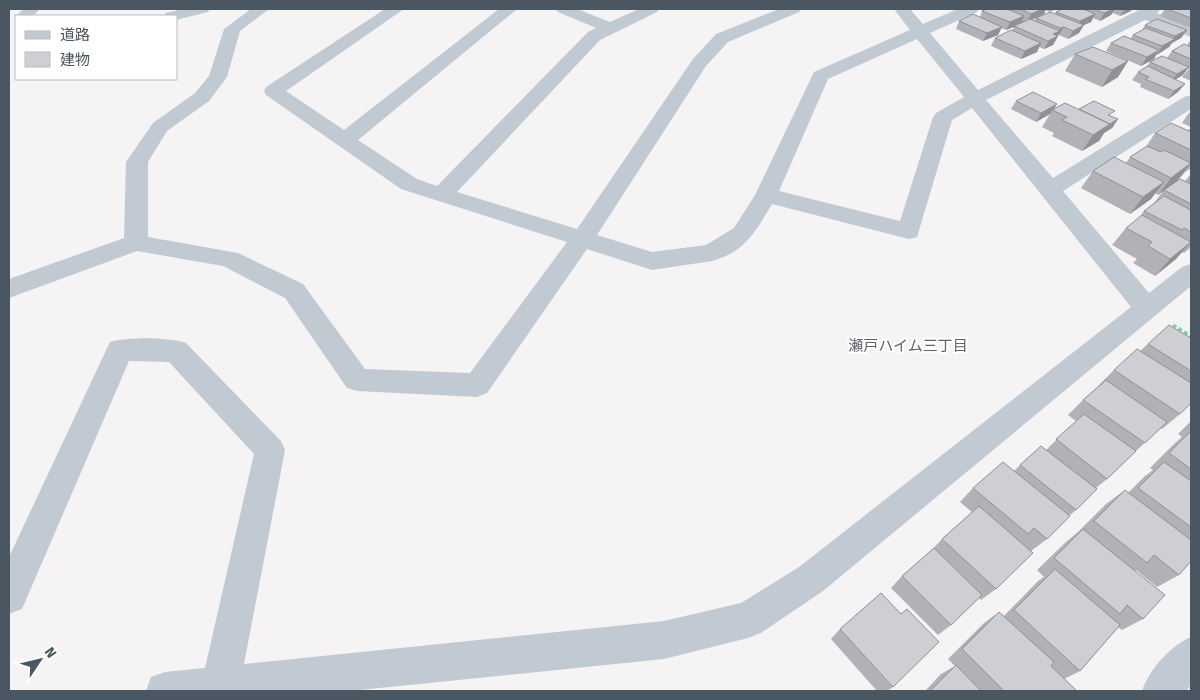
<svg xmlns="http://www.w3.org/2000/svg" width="1200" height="700" viewBox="0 0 1200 700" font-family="'Fira Sans','Noto Sans JP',sans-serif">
<rect width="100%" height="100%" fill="#f5f3f3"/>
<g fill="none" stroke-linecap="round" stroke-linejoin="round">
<path stroke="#7ad0a6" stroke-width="3" stroke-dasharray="4 2.5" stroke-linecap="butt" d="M1173,325L1191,336"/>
<path fill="#c1cad2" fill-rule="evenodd" d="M23,9H40L33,16L16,17Z
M182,9H210L208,12L176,20V16H164L166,13Z
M251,9H269L240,31L227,77L209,101L167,131L148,162V237L238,253L303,284L365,369L470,373L567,242L401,189L266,95L264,91L266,87L385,9H404L286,91L344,130L499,9H517L358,140L417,179L437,186L588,32L596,28L558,12L556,9H577L610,22L639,9H659L657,12L600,40L457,192L577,229L693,59L716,34L779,9H801L799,12L728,42L706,66L597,235L652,252L706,245L734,228L755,195L814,72L910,30L894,9H910L923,24L958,9H979L977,12L930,33L978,90L1141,9H1161L1157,13L1191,26V37L1145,20L986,100L1053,178L1184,97L1191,95V109L1063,191L1149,293L1182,267L1191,264V286L823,591L761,633L748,638L664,659L350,691H146L151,677L165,672L205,668L254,454L169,362L129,361L22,609L9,614V557L110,342C129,337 167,337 186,343L281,441L285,450L244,664L664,621L741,603L799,567L1131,307L972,108L952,120L917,237L909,239L772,204C756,231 745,252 712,261L652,270L587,249L487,393L477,397L357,391L347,388L285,298L223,266L137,251L9,298V279L124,238L126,162L153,123L195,93L209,76L224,29ZM917,39L964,97L936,113L933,117L900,221L779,191L828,79Z
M1191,637V685L1186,691H1142C1149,670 1170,646 1191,637Z"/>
</g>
<path fill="#b0b2b7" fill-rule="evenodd" d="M987,9H1057L1050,12L1055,14L1056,12L1062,9H1132L1131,11L1120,16L1113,13L1111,15L1100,21L1093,18L1091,22L1083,25L1079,33L1068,39L1059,35L1057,36H1058L1053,45L1044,49L1039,47L1037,52L1021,59L991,46L995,38L1012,31L1014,27L1006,30L1001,28L998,35L983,41L956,29L959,21L980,17L982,11ZM1046,10L1050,12L1036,18L1034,21L1032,20L1044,14Z
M1165,9H1191V28L1160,16Z
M1145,25L1187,30L1181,38L1172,43L1169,47L1156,55L1154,59L1141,66L1106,51L1111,43L1130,39L1133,35L1142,30Z
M1191,41V81L1182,77L1189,69L1188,68L1183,75L1176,79L1178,92L1168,99L1140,87L1141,84L1132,80L1138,72L1147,66L1150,62L1167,58L1172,51L1187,46L1189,42Z
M1075,54L1128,61L1118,77L1102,87L1065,71Z
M1016,101L1054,109H1079L1111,117L1118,119L1112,128L1104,133L1099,141L1082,151L1052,136L1054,133L1042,127L1050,114L1036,122L1011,109Z
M1191,112V127L1182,123L1188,114Z
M1191,128V168L1187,171H1186L1178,180L1158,195L1155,193L1151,199L1130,214L1081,188L1093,171L1126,163L1130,157L1146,147L1155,133L1188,130Z
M1191,174V247L1184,253L1182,252L1176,259L1155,276L1133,263L1137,259L1112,245L1126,228L1138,219L1144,211L1154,203L1164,190L1185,181Z
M1191,338V403L1180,414L1162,429L1160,428L1107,479L1096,488L1076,510L1069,516L1047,539L1031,551L996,589L981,600L979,598L951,625L938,635L891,588L902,576L930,552L942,539L972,512L960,502L973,488L1014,471L1020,465L1046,450L1076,421L1068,415L1083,400L1099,386H1098L1114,370L1140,351L1148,344Z
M1191,421V538L1189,539L1179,575L1157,587L1136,570L1135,571L1143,619L1122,630L1118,627L1080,671L1064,679L1077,691H925L941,674L955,666L948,659L984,623L999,612L1004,616L1038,581L1044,577L1037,570L1066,542L1078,532L1106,504L1125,490L1128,493L1145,476L1153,470L1150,468L1175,443L1182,437L1178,434Z
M840,629L893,687L887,691H877L831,639Z"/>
<path fill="#909195" d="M1042,9H1046L1044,14L1027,22L1031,14Z
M1113,9H1115L1111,15L1100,21L1104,13Z
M1125,9H1132L1131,11L1120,16Z
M1095,14L1091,22L1075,29L1080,21Z
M1024,16L1021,24L1006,30L1010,22Z
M1084,25L1079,33L1068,39L1073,31Z
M1002,27L998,35L983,41L987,33Z
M1064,27L1059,35L1057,36V37L1058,36L1053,45L1044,49L1053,34L1058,32L1060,28Z
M1187,30L1181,38L1172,43L1169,47L1157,55L1162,46L1172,41L1175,36Z
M1041,43L1037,52L1021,59L1025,51Z
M1159,50L1154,59L1141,66L1147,57Z
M1128,61L1118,77L1102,87L1112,70Z
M1189,67L1183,75L1171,82L1177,74Z
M1185,84L1178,92L1168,99L1174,91Z
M1057,104L1053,111L1052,110L1050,114L1036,122L1041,113Z
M1118,119L1112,128L1104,133L1099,141L1082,151L1093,135Z
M1191,163L1178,180L1158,195L1171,178Z
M1164,182L1151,199L1130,214L1143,197Z
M1191,242L1176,259L1155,276L1170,259Z"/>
<path fill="#cdcfd5" stroke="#909195" d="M987,9H1007L1024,16L1010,22L982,11Z
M1021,9H1042L1031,14Z
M1062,9H1083L1095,14L1080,21L1056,12Z
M1094,9H1113L1104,13Z
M1167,9H1191V18Z
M1050,12L1084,25L1073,31L1064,27L1060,28L1036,18Z
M973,14L1002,27L987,33L959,21Z
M1030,19L1060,31L1053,34L1058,36L1048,41L1014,26Z
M1157,19L1187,30L1175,36L1145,25Z
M1146,28L1175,39L1162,46L1133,35Z
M1011,30L1041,43L1025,51L995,38Z
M1124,36L1159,50L1147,57L1111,43Z
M1184,44L1191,47V59L1172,51Z
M1093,47L1128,61L1112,70L1075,54Z
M1162,56L1189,67L1177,74L1150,62Z
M1148,66L1185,84L1174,91L1145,79L1149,77L1138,72Z
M1033,92L1057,104L1041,113L1016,101Z
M1094,101L1115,111L1108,115L1118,119L1110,124L1079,109Z
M1065,103L1110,124L1093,135L1062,120L1067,117L1052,110Z
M1171,123L1191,132V150L1155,133Z
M1147,146L1161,152L1164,150L1191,163L1171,178L1130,157Z
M1114,157L1164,182L1143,197L1093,171Z
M1180,179L1191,184V204L1164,190Z
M1164,196L1191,210V232L1184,228L1182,230L1144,211Z
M1142,215L1191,242L1170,259L1148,246L1152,242L1126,228Z
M1169,325L1191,338V371L1148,344Z
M1137,349L1191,383V403L1180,414L1114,370Z
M1106,380L1167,422L1145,443L1083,400Z
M1084,414L1136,451L1107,479L1056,439Z
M1191,431V469L1169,453Z
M1041,446L1097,489L1076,510L1020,465Z
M1003,462L1070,516L1047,539L1034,528L1028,534L973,488Z
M1164,462L1191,481V527L1138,488Z
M1125,490L1191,540V561L1179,575L1154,555L1147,563L1094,521Z
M979,506L1033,553L996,589L942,539Z
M1083,529L1165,595L1143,619L1127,605L1120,614L1054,558Z
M934,548L982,595L951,625L902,576Z
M1055,569L1120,625L1080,671L1014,610Z
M881,593L901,614L907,609L939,642L893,687L840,629Z
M999,612L1054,662L1051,666L1077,691H1004L962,649Z
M956,665L981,691H930Z"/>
<g text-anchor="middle" stroke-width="4" stroke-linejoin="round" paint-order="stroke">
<g font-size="15" fill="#5f6368" stroke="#fff">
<text x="908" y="351">瀬戸ハイム三丁目</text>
</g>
</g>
<rect width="1200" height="700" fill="none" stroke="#4a5661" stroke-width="20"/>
<rect x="15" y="15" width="162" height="65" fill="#ffffff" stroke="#b7bbc0"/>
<rect x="25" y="31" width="25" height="8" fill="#c1cad2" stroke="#b7bbc0"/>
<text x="60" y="40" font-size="15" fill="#4a5661">道路</text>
<rect x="25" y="52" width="25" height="15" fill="#cdcfd5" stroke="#b7bbc0"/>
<text x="60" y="65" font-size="15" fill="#4a5661">建物</text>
<g transform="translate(40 660) rotate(55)" stroke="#ffffff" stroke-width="4" paint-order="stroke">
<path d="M0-4L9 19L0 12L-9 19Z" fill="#4a5661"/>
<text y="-8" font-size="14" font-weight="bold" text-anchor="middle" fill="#4a5661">N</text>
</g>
</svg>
